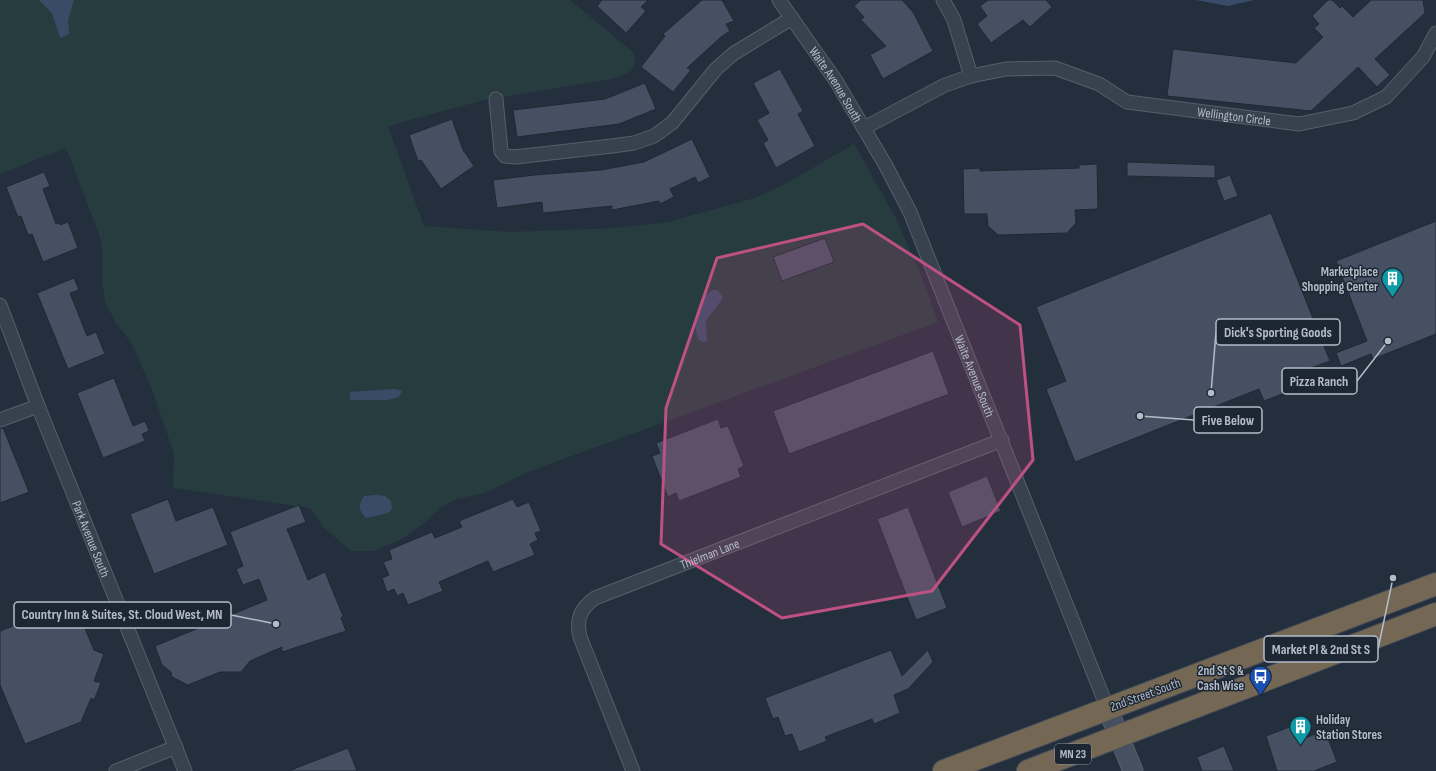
<svg xmlns="http://www.w3.org/2000/svg" width="1436" height="771" viewBox="0 0 1436 771" font-family="'Sofia Sans Condensed',sans-serif">
<rect width="100%" height="100%" fill="#242f3e"/>
<path fill="#263c3f" d="M0,0H570L633,52C639,71 628,74 612,79L484,100L388,126L424,226L509,232L615,228L668,222L758,197L783,185L854,144L896,218L922,278L938,322L528,472L485,493L456,499L440,508L424,523L402,539L374,551H351L323,527L310,508L173,488L174,454L154,395L132,344L116,323L105,302L102,279L103,256L100,237L66,148L0,174Z"/>
<path fill="#394c67" d="M39,0H74L68,20L69,34L60,38L52,13Z
M1196,0H1254L1228,6Z
M712,290H718L723,298L706,321L707,341L703,342L698,339C692,321 696,301 712,290Z
M395,389L402,391L399,397L388,400H350V392Z
M376,495L385,496L391,501L392,509L388,513L366,518C358,510 358,505 364,496Z"/>
<path fill="#455162" stroke="#1f2835" d="M602,0H648L641,7L646,11L626,33L597,6Z
M702,0H722L734,21L726,24L730,31L721,37L687,68L691,70L673,92L641,67L665,36L663,34Z
M861,0H902L913,12L933,51L883,79L870,55L886,46L861,20L864,17L854,6Z
M988,0H1046L1052,7L1030,27L1023,20L991,43L977,24L987,16L980,6Z
M1328,0H1332L1340,8L1342,6L1353,17L1371,0H1423L1425,13L1375,59L1390,75L1377,87L1358,67L1311,111L1167,96L1173,49L1296,63L1323,37L1314,28L1319,24L1312,16Z
M780,69L803,111L798,114L815,146L776,168L763,143L768,140L757,120L769,113L753,83Z
M645,83L656,109L619,124L517,137L513,110L605,99Z
M452,119L463,150L474,166L441,189L421,160L418,161L409,135Z
M692,139L710,177L698,183L695,177L670,189L674,197L660,204L659,201L612,210V206L543,213L542,202L497,208L493,180L534,175L601,170L644,162Z
M1127,162L1215,165V178L1127,176Z
M1097,164L1098,209L1075,210L1076,223L1067,233L998,235L988,226L987,214H964L963,169L980,168V171L1079,168V165Z
M44,172L50,186L43,189L56,224L59,223L60,225L68,222L78,248L43,262L32,234L28,235L21,216L18,217L6,187Z
M1230,175L1238,196L1224,201L1216,180Z
M1271,213L1330,361L1308,369L1313,382L1264,401L1259,389L1075,462L1046,389L1066,381L1036,307Z
M1436,221V334L1373,359L1371,354L1341,366L1336,353L1367,341L1336,261Z
M825,238L834,262L782,281L773,257Z
M74,278L79,290L70,293L87,336L96,332L105,354L68,369L37,293Z
M933,351L949,394L789,454L773,411Z
M114,378L133,426L145,421L149,431L142,434L145,441L103,458L77,393Z
M718,419L721,428L728,426L744,466L738,469L741,477L679,501L676,493L668,497L652,456L660,453L656,443Z
M0,428H3L29,492L0,503Z
M987,476L1001,511L962,527L948,492Z
M168,499L176,521L213,507L228,545L154,574L130,514Z
M513,499L517,507L529,502L541,531L535,533L538,540L530,544L535,555L493,572L488,561L439,582L443,591L408,605L403,593L397,596L394,589L387,592L382,578L389,575L383,562L392,559L389,550L432,532L435,538L462,527L459,521Z
M299,505L306,522L287,529L308,580L325,572L343,616L341,618L346,631L282,652V647L250,661L241,672H220L188,685L172,677L171,672L162,665L155,646L267,600L259,579L243,585L236,569L243,566L230,532Z
M908,507L947,608L916,620L877,519Z
M74,602L94,650L104,654L94,681L101,683L94,700L91,698L81,722L25,744L0,685V631Z
M891,650L902,676L928,650L933,662L908,689L894,695L900,713L874,724L872,719L825,737L827,741L799,752L792,734L785,736L778,717L773,719L765,698Z
M1292,726L1298,741L1325,730L1337,762L1314,771H1277L1266,736Z
M1224,746L1234,771H1202L1197,757Z
M348,748L357,771H291V770Z"/>
<g fill="none" stroke-linecap="round" stroke-linejoin="round">
<defs>
<g id="street">
<path id="s1" d="M779,0L836,81L886,166L910,212L1107,707"/>
<path d="M943,0L954,20L971,76"/>
<path d="M496,99L501,151L505,156L515,157L612,146L634,143L654,136L672,123L716,69L733,54L792,18"/>
<path id="s2" d="M864,128L945,85L971,76L1006,69L1055,68L1099,84L1127,102L1299,124L1353,113L1386,97L1423,57L1436,33"/>
<path id="s3" d="M0,305L38,406L185,771"/>
<path d="M0,420L38,406"/>
<path d="M116,771L176,747"/>
<path id="s4" d="M633,771L580,637C576,619 580,609 595,598L1002,440"/>
</g>
<path id="secondary" d="M1107,707L1133,771"/>
<path id="highway" d="M944,771L1436,584
M1028,771L1436,614"/>
</defs>
<use href="#street" stroke="#565f6c" stroke-width="15"/>
<use href="#secondary" stroke="#565f6c" stroke-width="21"/>
<use href="#highway" stroke="#434c59" stroke-width="24"/>
<use href="#street" stroke="#38414e" stroke-width="13"/>
<use href="#secondary" stroke="#465061" stroke-width="19"/>
<use href="#highway" stroke="#746855" stroke-width="22"/>
</g>
<path fill="#bd5182" fill-opacity="0.2" stroke="#bd5182" stroke-width="3" stroke-linejoin="round" d="M863,224L1020,325L1033,460L932,591L782,618L661,544L666,408L717,258Z"/>
<defs>
<symbol id="building-pin" viewBox="-11 -11 22 30"><path d="M0 17L-7.5 6A9.5 9.5 0 1 1 7.5 6Z" fill="#0f9aa8" stroke="#1d2633"/><path d="M-4-6H4V6H1V3H-1V6H-4ZM-2.5-4.3h1.7v1.8h-1.7ZM.8-4.3h1.7v1.8H.8ZM-2.5-1h1.7V.8h-1.7ZM.8-1h1.7V.8H.8Z" fill="#fff"/></symbol>
<symbol id="bus-pin" viewBox="-11 -11 22 30"><path d="M0 17L-7.5 6A9.5 9.5 0 1 1 7.5 6Z" fill="#1a4fb4" stroke="#1d2633"/><path d="M-5-6H5V4H4V6H2V4H-2V6H-4V4H-5ZM-3.5-4V0h7V-4ZM-3.5 1.2v1.5H-2V1.2ZM2 1.2v1.5H3.5V1.2Z" fill="#fff"/></symbol>
</defs>
<g fill-rule="evenodd">
<use href="#building-pin" x="1380" y="266" width="25" height="34"/>
<use href="#bus-pin" x="1248" y="664" width="25" height="34"/>
<use href="#building-pin" x="1288" y="714" width="25" height="34"/>
</g>
<g text-anchor="middle" stroke-width="3" stroke-linejoin="round" paint-order="stroke">
<rect fill="#1d2633" stroke="#878f9c" stroke-width="1" x="1055" y="744" width="36" height="20" rx="3"/>
<g font-size="12" font-weight="bold" fill="#b4bcc9">
<text x="1073" y="758">MN 23</text>
</g>
<g font-size="13" fill="#b4bcc9" stroke="#1d2633">
<text dy="5" stroke="none"><textPath href="#s1" startOffset="102">Waite Avenue South</textPath></text>
<text dy="5" stroke="none"><textPath href="#s2" startOffset="392">Wellington Circle</textPath></text>
<text dy="5" stroke="none"><textPath href="#s1" startOffset="426">Waite Avenue South</textPath></text>
<text dy="5" stroke="none"><textPath href="#s3" startOffset="251">Park Avenue South</textPath></text>
<text dy="5" stroke="none"><textPath href="#s4" startOffset="312">Thielman Lane</textPath></text>
<text transform="translate(1145 694) rotate(-20)" y="5">2nd Street South</text>
</g>
<g font-size="13" font-weight="bold" fill="#b4bcc9" stroke="#1d2633" text-anchor="end">
<text x="1378" y="276">Marketplace<tspan x="1378" dy="15">Shopping Center</tspan></text>
<text x="1244" y="675">2nd St S &amp;<tspan x="1244" dy="15">Cash Wise</tspan></text>
<text x="1316" y="724" text-anchor="start">Holiday<tspan x="1316" dy="15">Station Stores</tspan></text>
</g>
</g>
<path fill="none" stroke="#b4bcc9" stroke-width="1.5" d="M1211 393L1216 332M1388 341L1357 381M1140 416L1194 420M276 624L231 615M1393 578L1378 649"/>
<g fill="#b4bcc9" stroke="#1d2633" stroke-width="1.5">
<circle cx="1211" cy="393" r="4"/>
<circle cx="1388" cy="341" r="4"/>
<circle cx="1140" cy="416" r="4"/>
<circle cx="276" cy="624" r="4"/>
<circle cx="1393" cy="578" r="4"/>
</g>
<g fill="#1d2633" stroke="#b4bcc9" stroke-width="1.5">
<rect x="1216" y="319" width="124" height="26" rx="4"/>
<rect x="1282" y="368" width="75" height="26" rx="4"/>
<rect x="1194" y="407" width="68" height="26" rx="4"/>
<rect x="14" y="602" width="217" height="26" rx="4"/>
<rect x="1264" y="636" width="114" height="26" rx="4"/>
</g>
<g font-size="14" text-anchor="middle" font-weight="bold" fill="#b4bcc9">
<text x="1278" y="337">Dick's Sporting Goods</text>
<text x="1319" y="386">Pizza Ranch</text>
<text x="1228" y="425">Five Below</text>
<text x="122" y="619">Country Inn &amp; Suites, St. Cloud West, MN</text>
<text x="1321" y="654">Market Pl &amp; 2nd St S</text>
</g>
</svg>
